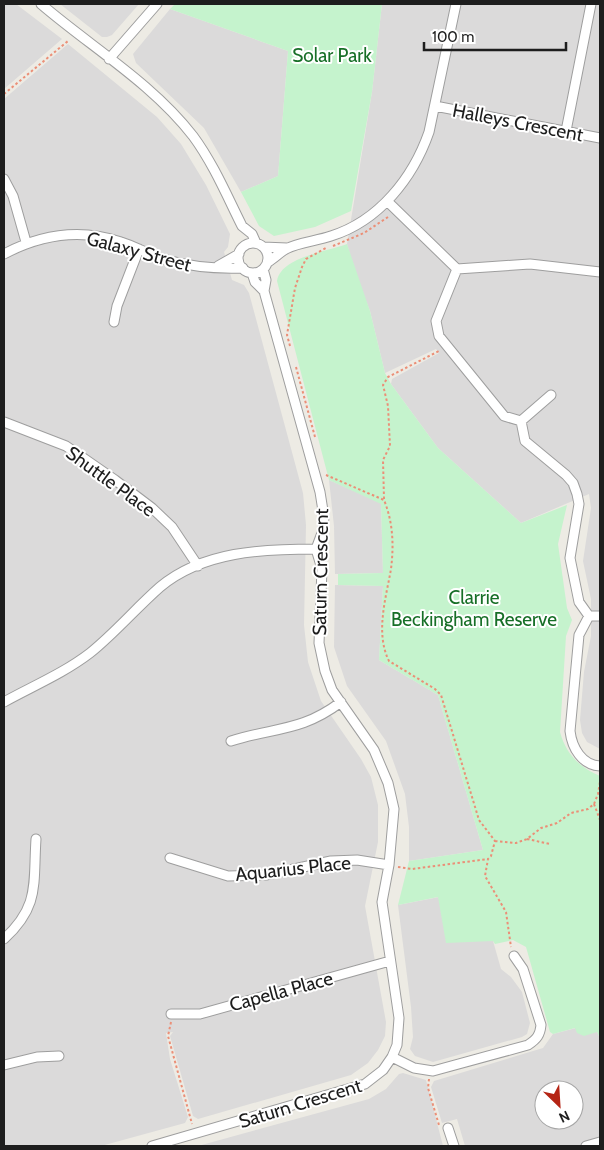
<svg xmlns="http://www.w3.org/2000/svg" width="604" height="1150" viewBox="0 0 604 1150" font-family="Cabin,sans-serif">
<rect width="100%" height="100%" fill="#edebe4"/>
<path fill="#dbdada" fill-rule="evenodd" d="M4,4H16L62,39L4,89Z
M60,4H139L112,35L107,37H102Z
M382,4H600V749L587,742L582,733L580,720L584,672L591,636V599L583,561L591,508L589,494L521,523L438,448L391,384L392,379L439,353L436,349L385,373L370,311L357,279L347,244L372,92Z
M170,9L288,51L278,176L241,192L204,128L136,63L133,54Z
M68,44L157,117L181,144L206,185L230,234L228,247L224,252L232,280L244,285L249,293L303,493L306,525L304,625L308,662L321,701L361,759L371,777L378,805V842L365,906L386,1022L385,1036L378,1050L368,1063L351,1075L198,1119L193,1116L170,1036L173,1032L166,1033L170,1059L188,1117L185,1123L101,1146H4V99Z
M329,480L381,503L383,573L335,574L334,526Z
M335,585L383,586L379,660L438,695L483,850L409,861V827L405,794L386,741L347,686L334,647Z
M439,897L493,941L501,969L511,977L522,992L530,1023L527,1034L522,1037L433,1062L415,1056L410,1049L413,1037L411,1007L398,905Z
M576,1028L597,1032L600,1038V1146H465L457,1119L442,1123L431,1087L434,1081L543,1048L553,1034ZM544,1090H574V1120H544Z
M403,1073L426,1080L443,1146H198L369,1099L386,1089L399,1074Z"/>
<path fill="#c5f3cd" d="M175,4H382L372,92L351,211L315,227L274,236L259,226L241,192L278,176L288,51L170,9Z
M347,244L370,311L385,373L391,384L438,448L521,523L567,505L558,544L567,608L572,620L566,636L560,732C566,754 579,767 600,776V1038L597,1032L584,1036L577,1033L575,1028L553,1034L550,1032L526,947L513,940L495,944L493,941L446,943L438,897L398,905L409,861L483,850L438,695L379,660L383,586L338,585V574L383,573L381,504L329,480L277,281C281,257 326,252 347,244Z"/>
<g fill="none" stroke-linecap="round" stroke-linejoin="round">
<defs>
<path id="minor" d="M41,4C91,47 152,83 193,136C213,163 227,196 242,226L252,234L256,243
M109,59L157,4
M435,106L600,138
M566,131L591,4
M4,179L13,196L26,242
M387,201L457,269
M238 258a15 15 0 1 1 30 0a15 15 0 1 1-30 0Z
M263,247L287,248
M4,254C42,234 80,228 121,242C137,247 151,256 167,260C192,267 217,269 243,268
M268,262C275,258 280,252 286,249C299,242 317,241 331,236C379,221 413,178 429,132L456,4
M218,266L239,254
M457,269L436,321L439,336L504,416L521,421L525,441L566,475L573,483L577,494L579,504L570,558L579,602L589,616L579,635L570,731C572,748 582,765 600,766
M457,269L530,264L600,272
M252,273L255,282L264,291
M114,322L117,306L139,249
M521,421L551,395
M4,422L66,446L115,480L152,508L172,527L198,566
M589,616H600
M4,702C33,686 64,673 90,653C115,633 136,608 160,587C203,551 263,549 316,549
M231,741C275,727 301,732 341,702
M170,858L228,876L266,875L331,861L357,860L389,865
M4,939C40,906 33,884 36,839
M171,1014H200L390,961
M392,1057L414,1068L433,1071L528,1045C537,1039 540,1035 541,1025L523,969L514,956
M4,1065L37,1057L59,1056
M448,1128L454,1146
M152,1146L365,1084L383,1070L392,1057L397,1045L399,1018L382,902L389,865L394,809L388,783L374,750L332,690L325,671L319,643L322,569L316,549L322,533L324,517L320,492L264,291L266,280L263,269
M586,1146L600,1142"/>
</defs>
<use href="#minor" stroke="#9e9e9e" stroke-width="11"/>
<path stroke="#eb8f77" stroke-width="2" stroke-dasharray="2.5 2.5" stroke-linecap="butt" d="M4,94L68,41
M333,246L364,233L388,217
M290,346L287,335L295,288L302,267L306,259L326,248
M296,367L315,437
M326,475L384,500C393,522 394,545 391,569C386,598 375,633 389,661L435,689L441,695L479,820L495,841L491,856L488,859L485,876L506,912L511,947
M384,499L383,460L390,446L388,406L383,385L388,377L439,351
M594,804L600,820
M527,839L550,844
M495,841L516,843L527,839L541,828L557,823L571,813L588,809L594,804L598,794L600,782
M398,867L412,869L488,859
M171,1022L168,1036L192,1124
M429,1079L428,1088L439,1125"/>
<use href="#minor" stroke="#fff" stroke-width="9"/>
</g>
<g text-anchor="middle" stroke-width="4" stroke-linejoin="round" paint-order="stroke">
<g font-size="19" fill="#176f27" stroke="#fff">
<text x="332" y="62">Solar Park</text>
<text x="474" y="604">Clarrie<tspan x="474" dy="22">Beckingham Reserve</tspan></text>
</g>
<g font-size="19" fill="#1d1d1d" stroke="#fff">
<text transform="translate(518 122) rotate(11)" y="7">Halleys Crescent</text>
<text transform="translate(139 251) rotate(15)" y="7">Galaxy Street</text>
<text transform="translate(111 481) rotate(36)" y="7">Shuttle Place</text>
<text transform="translate(320 572) rotate(-89)" y="7">Saturn Crescent</text>
<text transform="translate(293 868) rotate(-6)" y="7">Aquarius Place</text>
<text transform="translate(281 991) rotate(-15)" y="7">Capella Place</text>
<text transform="translate(300 1103) rotate(-17)" y="7">Saturn Crescent</text>
</g>
</g>
<rect width="604" height="1150" fill="none" stroke="#1d1d1d" stroke-width="10"/>
<g transform="translate(559 1105) rotate(155)"><circle r="24" fill="#ffffff" stroke="#a5a5a5"/>
<path d="M0-4L9 19L0 12L-9 19Z" fill="#b52515"/>
<text y="-8" font-size="14" font-weight="bold" text-anchor="middle" fill="#1d1d1d">N</text>
</g>
<path d="M424 42v8h142v-8" fill="none" stroke="#1d1d1d" stroke-width="2.5"/>
<text x="432" y="42" font-size="15" fill="#1d1d1d" stroke="#ffffff" stroke-width="4" paint-order="stroke">100 m</text>
</svg>
